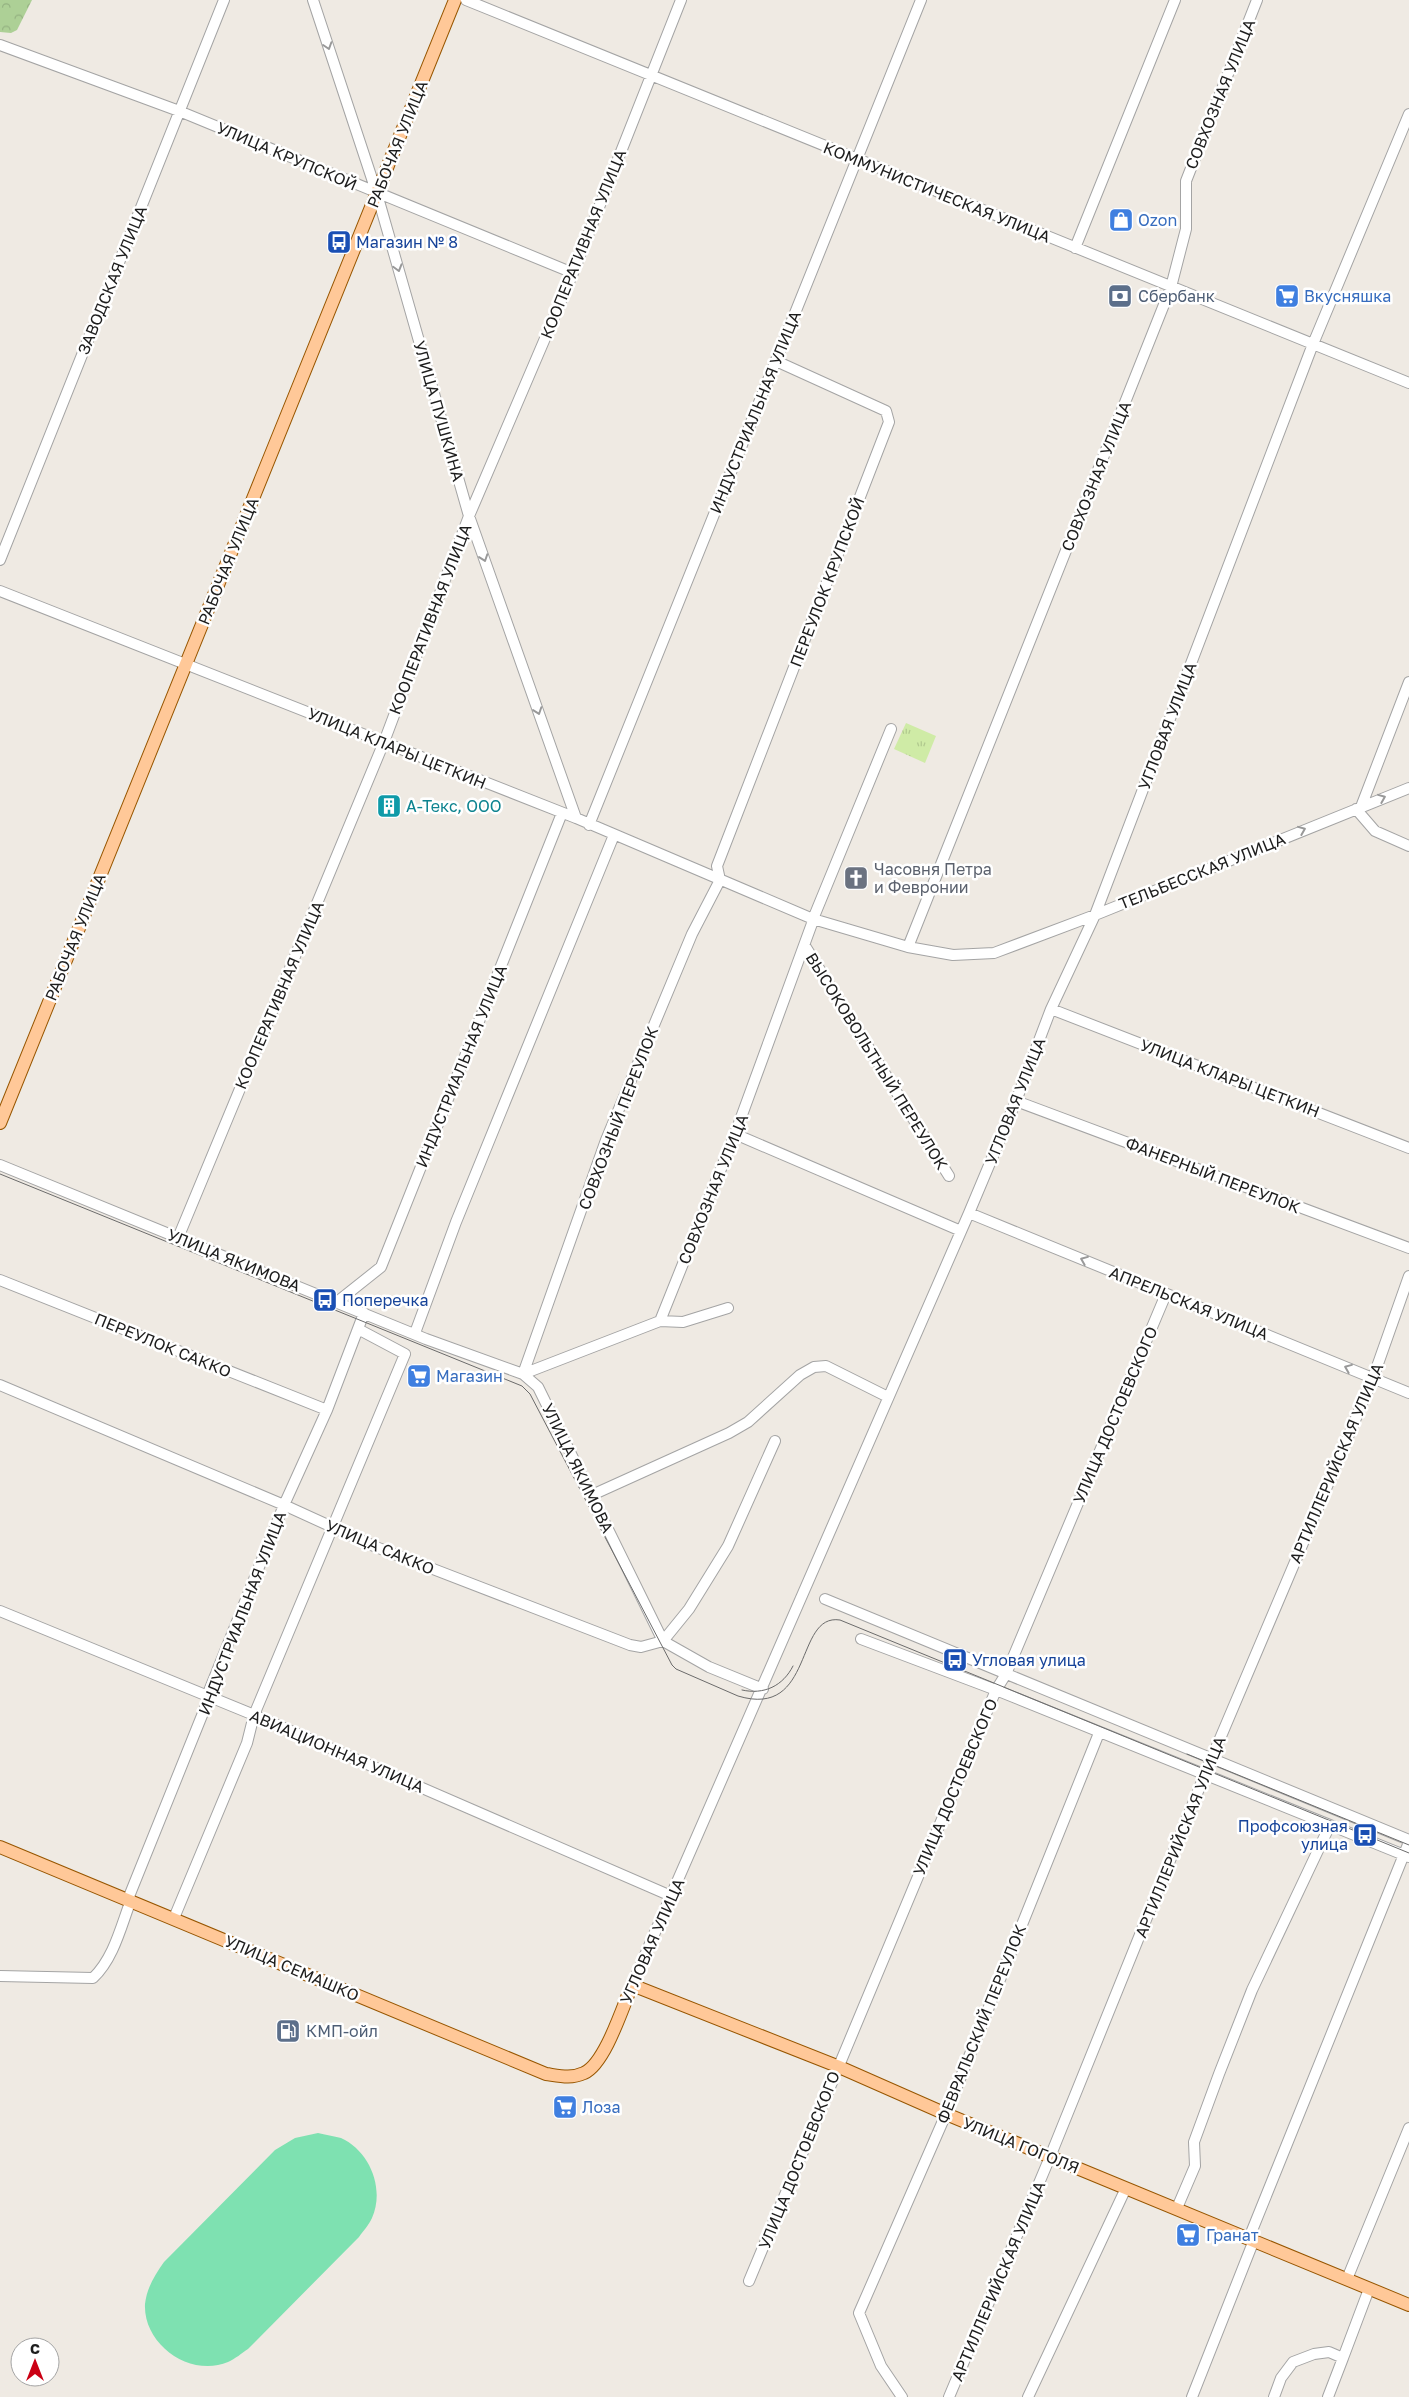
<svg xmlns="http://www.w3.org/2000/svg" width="1409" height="2397" viewBox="0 0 1409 2397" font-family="'Golos Text',sans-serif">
<defs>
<pattern id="grass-tufts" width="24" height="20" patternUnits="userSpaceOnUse" patternTransform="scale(1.25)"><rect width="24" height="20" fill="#cfeba6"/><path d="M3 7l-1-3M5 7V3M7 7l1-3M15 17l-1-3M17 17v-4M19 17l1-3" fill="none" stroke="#b1c98e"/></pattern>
<pattern id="forest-crowns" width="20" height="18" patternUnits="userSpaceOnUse" patternTransform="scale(1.25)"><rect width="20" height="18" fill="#add096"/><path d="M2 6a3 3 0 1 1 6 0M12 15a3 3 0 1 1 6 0" fill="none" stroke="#94b281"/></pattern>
</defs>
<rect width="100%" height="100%" fill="#efeae3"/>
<path fill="url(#grass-tufts)" d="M906,723L936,736L925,763L894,749Z"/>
<path fill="url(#forest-crowns)" d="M0,0H32L17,30L11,33L0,32Z"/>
<path fill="#7ee1b1" d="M318,2133C325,2135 334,2136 341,2138C370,2151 385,2189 372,2218C369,2225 363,2231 359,2237L248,2349C242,2353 235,2359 228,2362C191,2378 143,2345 145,2304C147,2287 155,2275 164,2262L275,2150L295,2138Z"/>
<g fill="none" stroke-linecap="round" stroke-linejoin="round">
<defs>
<path id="minor" d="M313,0L377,194L469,516L576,818
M466,0L1409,383
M0,45L179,111L573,273
M1075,248L1175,0
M0,560L224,0
M0,591L576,818L813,919L908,947L953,955L994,953L1095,915L1409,788
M1361,807L1409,682
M1356,809L1375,831L1409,846
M589,825L921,0
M813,919L891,729
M805,946L949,1176
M908,947L1171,287L1186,229V181L1257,0
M1051,1009L1409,1148
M1016,1101L1409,1248
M735,1134L961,1231
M0,1165L426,1339L523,1374L538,1387L663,1641
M969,1213L1409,1393
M178,1238L384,742L469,516L573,273L681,0
M0,1280L327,1410
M337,1302L381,1267L562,813
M660,1321L683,1322L728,1308
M415,1333L456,1222L614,835
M523,1374L606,1140L692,934L720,880L717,866L889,422L886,411L776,361
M523,1374L660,1321L735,1134L814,918
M0,1385L284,1505L376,1547L630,1645L641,1647L663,1641L689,1609L728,1546L775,1441
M592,1495L729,1433L748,1422L800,1375L814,1367L826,1366L888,1397
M825,1599L1409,1840
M0,1611L254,1715L671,1896
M861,1639L996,1690L1409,1857
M663,1641L709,1667L763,1689
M128,1899L207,1703V1696L284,1505L327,1410L364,1313
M174,1918L247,1743L254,1715L405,1354L358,1329
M0,1976L93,1978C114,1958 121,1926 131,1900
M632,1985L969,1213L1016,1101L1051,1009L1095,915L1313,344L1409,114
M1177,2208L1195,2166L1194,2142L1219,2074L1252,1990L1330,1825
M1249,2238L1409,1842
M1347,2279L1409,2128
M749,2281L996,1690L1006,1674L1166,1294
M902,2397L881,2366L859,2313L946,2114L1099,1733
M949,2397L1050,2157L1205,1774L1373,1378L1409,1276
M1028,2397L1126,2188
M1192,2397L1254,2240
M1274,2397L1281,2378L1293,2362L1314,2354L1329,2352L1343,2358L1369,2289
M1328,2397L1343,2358"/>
<path id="major" d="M0,1123L455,0
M0,1847L546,2074C560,2076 571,2079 584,2073C605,2064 623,2006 632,1985L837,2066L946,2114L1409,2305"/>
</defs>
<use href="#minor" stroke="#a4a4a4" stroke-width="12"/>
<use href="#major" stroke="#975600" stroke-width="14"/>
<use href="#minor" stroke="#fff" stroke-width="10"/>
<use href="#major" stroke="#ffc898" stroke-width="12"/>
<path stroke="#6b6b6b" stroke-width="1" d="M0,1174L522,1386L530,1394L672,1665L676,1669L738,1696C815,1719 794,1613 840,1620L1409,1853
M742,1690C764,1695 783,1686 793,1666
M1187,1754L1409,1845"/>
</g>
<defs><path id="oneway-chevron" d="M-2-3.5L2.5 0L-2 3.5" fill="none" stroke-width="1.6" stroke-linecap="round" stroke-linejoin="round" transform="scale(1.25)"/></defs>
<g stroke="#999">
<use href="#oneway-chevron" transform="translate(328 46) rotate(72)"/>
<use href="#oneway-chevron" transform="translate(398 268) rotate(74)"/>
<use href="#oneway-chevron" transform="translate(484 558) rotate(71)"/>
<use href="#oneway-chevron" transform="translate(538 711) rotate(71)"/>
<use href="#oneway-chevron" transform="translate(1382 798) rotate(-22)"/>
<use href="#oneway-chevron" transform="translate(1302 830) rotate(-22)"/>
<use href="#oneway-chevron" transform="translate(1084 1260) rotate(-158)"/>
<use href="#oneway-chevron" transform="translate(1348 1368) rotate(-158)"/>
</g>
<defs>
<symbol id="shop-square" viewBox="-11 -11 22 22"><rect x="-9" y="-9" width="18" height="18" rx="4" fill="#3f7fe0" stroke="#fff"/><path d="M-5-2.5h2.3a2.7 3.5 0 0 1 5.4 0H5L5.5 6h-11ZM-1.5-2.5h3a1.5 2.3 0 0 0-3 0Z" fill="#fff"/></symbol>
<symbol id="bus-square" viewBox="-11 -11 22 22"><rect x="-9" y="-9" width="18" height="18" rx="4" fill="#1a4fb4" stroke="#fff"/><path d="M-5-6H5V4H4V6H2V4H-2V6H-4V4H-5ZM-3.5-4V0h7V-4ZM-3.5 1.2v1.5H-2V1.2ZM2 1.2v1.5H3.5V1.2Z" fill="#fff"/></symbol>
<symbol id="bank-square" viewBox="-11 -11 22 22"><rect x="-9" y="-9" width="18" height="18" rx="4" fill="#5c6f8a" stroke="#fff"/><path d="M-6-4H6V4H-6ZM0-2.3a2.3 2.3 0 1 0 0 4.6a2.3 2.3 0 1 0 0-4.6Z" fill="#fff"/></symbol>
<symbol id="supermarket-square" viewBox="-11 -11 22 22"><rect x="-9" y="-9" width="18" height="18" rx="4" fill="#3f7fe0" stroke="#fff"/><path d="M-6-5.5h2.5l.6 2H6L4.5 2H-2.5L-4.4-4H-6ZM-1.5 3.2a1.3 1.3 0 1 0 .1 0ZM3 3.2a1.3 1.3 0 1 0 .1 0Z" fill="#fff"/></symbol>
<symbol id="building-square" viewBox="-11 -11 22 22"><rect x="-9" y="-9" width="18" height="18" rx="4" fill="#0f9aa8" stroke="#fff"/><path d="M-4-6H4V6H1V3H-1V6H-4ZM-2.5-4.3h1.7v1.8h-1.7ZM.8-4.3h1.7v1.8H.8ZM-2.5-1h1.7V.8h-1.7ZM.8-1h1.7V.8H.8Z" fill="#fff"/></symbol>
<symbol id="church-square" viewBox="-11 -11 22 22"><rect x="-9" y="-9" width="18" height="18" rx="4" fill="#6b7280" stroke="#fff"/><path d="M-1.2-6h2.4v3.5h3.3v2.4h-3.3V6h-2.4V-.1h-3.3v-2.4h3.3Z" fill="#fff"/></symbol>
<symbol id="fuel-square" viewBox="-11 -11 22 22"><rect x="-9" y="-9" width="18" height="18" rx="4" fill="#5c6f8a" stroke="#fff"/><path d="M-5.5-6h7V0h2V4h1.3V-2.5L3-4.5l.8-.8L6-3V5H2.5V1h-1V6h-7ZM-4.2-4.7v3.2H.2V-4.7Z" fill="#fff"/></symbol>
</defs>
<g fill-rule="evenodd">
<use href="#shop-square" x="1107" y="206" width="28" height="28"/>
<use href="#bus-square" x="325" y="228" width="28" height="28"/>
<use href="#bank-square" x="1106" y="282" width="28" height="28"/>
<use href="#supermarket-square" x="1273" y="282" width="28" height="28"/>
<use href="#building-square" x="375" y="792" width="28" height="28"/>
<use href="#church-square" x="842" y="864" width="28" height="28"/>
<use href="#bus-square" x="311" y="1286" width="28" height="28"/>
<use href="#supermarket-square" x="405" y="1362" width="28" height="28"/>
<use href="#bus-square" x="941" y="1646" width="28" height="28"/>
<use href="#bus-square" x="1351" y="1821" width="28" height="28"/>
<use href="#fuel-square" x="274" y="2017" width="28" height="28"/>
<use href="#supermarket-square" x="551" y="2093" width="28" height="28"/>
<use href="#supermarket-square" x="1174" y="2221" width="28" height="28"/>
</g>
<g text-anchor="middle" stroke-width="5" stroke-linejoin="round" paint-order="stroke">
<g font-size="16" fill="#1d1d1d" stroke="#fff">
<text transform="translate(1220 94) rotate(-68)" y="6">СОВХОЗНАЯ УЛИЦА</text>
<text transform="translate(397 144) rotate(-68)" y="6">РАБОЧАЯ УЛИЦА</text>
<text transform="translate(287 156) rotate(23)" y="6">УЛИЦА КРУПСКОЙ</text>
<text transform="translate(937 192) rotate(22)" y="6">КОММУНИСТИЧЕСКАЯ УЛИЦА</text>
<text transform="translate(583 244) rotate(-68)" y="6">КООПЕРАТИВНАЯ УЛИЦА</text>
<text transform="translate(112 280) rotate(-68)" y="6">ЗАВОДСКАЯ УЛИЦА</text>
<text transform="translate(439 411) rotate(74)" y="6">УЛИЦА ПУШКИНА</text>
<text transform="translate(755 412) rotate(-68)" y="6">ИНДУСТРИАЛЬНАЯ УЛИЦА</text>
<text transform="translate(1096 476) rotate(-68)" y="6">СОВХОЗНАЯ УЛИЦА</text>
<text transform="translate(228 561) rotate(-68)" y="6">РАБОЧАЯ УЛИЦА</text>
<text transform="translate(827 582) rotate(-69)" y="6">ПЕРЕУЛОК КРУПСКОЙ</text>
<text transform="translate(430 619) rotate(-69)" y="6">КООПЕРАТИВНАЯ УЛИЦА</text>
<text transform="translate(1167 726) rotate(-69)" y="6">УГЛОВАЯ УЛИЦА</text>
<text transform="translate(397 748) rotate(22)" y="6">УЛИЦА КЛАРЫ ЦЕТКИН</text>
<text transform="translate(1202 871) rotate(-22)" y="6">ТЕЛЬБЕССКАЯ УЛИЦА</text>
<text transform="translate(75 937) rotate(-68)" y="6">РАБОЧАЯ УЛИЦА</text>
<text transform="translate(279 995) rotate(-67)" y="6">КООПЕРАТИВНАЯ УЛИЦА</text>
<text transform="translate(877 1061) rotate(58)" y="6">ВЫСОКОВОЛЬТНЫЙ ПЕРЕУЛОК</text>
<text transform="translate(461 1066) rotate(-68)" y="6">ИНДУСТРИАЛЬНАЯ УЛИЦА</text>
<text transform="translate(1230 1078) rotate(21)" y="6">УЛИЦА КЛАРЫ ЦЕТКИН</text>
<text transform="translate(1015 1101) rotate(-68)" y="6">УГЛОВАЯ УЛИЦА</text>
<text transform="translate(618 1118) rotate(-69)" y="6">СОВХОЗНЫЙ ПЕРЕУЛОК</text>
<text transform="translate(1213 1175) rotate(21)" y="6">ФАНЕРНЫЙ ПЕРЕУЛОК</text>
<text transform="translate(713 1189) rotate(-68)" y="6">СОВХОЗНАЯ УЛИЦА</text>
<text transform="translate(234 1260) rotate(22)" y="6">УЛИЦА ЯКИМОВА</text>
<text transform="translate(1189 1303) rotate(22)" y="6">АПРЕЛЬСКАЯ УЛИЦА</text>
<text transform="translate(163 1345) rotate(22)" y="6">ПЕРЕУЛОК САККО</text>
<text transform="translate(1115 1415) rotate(-67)" y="6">УЛИЦА ДОСТОЕВСКОГО</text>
<text transform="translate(1336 1463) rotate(-67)" y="6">АРТИЛЛЕРИЙСКАЯ УЛИЦА</text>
<text transform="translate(578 1468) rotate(64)" y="6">УЛИЦА ЯКИМОВА</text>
<text transform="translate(380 1547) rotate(23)" y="6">УЛИЦА САККО</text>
<text transform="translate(242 1613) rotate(-69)" y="6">ИНДУСТРИАЛЬНАЯ УЛИЦА</text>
<text transform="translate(337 1751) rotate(23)" y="6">АВИАЦИОННАЯ УЛИЦА</text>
<text transform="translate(955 1787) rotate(-67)" y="6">УЛИЦА ДОСТОЕВСКОГО</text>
<text transform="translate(1180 1837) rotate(-68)" y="6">АРТИЛЛЕРИЙСКАЯ УЛИЦА</text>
<text transform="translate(652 1941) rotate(-66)" y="6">УГЛОВАЯ УЛИЦА</text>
<text transform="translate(292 1968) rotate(23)" y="6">УЛИЦА СЕМАШКО</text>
<text transform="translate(981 2024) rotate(-68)" y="6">ФЕВРАЛЬСКИЙ ПЕРЕУЛОК</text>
<text transform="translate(1021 2145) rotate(22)" y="6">УЛИЦА ГОГОЛЯ</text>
<text transform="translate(799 2160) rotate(-68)" y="6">УЛИЦА ДОСТОЕВСКОГО</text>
<text transform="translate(998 2281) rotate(-67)" y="6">АРТИЛЛЕРИЙСКАЯ УЛИЦА</text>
</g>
<g font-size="16" fill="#366cbe" stroke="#fff" text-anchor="start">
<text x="1138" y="226">Ozon</text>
<text x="1304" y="302">Вкусняшка</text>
<text x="436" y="1382">Магазин</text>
<text x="582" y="2113">Лоза</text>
<text x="1206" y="2241">Гранат</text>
</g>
<g font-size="16" fill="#164399" stroke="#fff" text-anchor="start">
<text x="356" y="248">Магазин № 8</text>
<text x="342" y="1306">Поперечка</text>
<text x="972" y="1666">Угловая улица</text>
<text x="1348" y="1832" text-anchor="end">Профсоюзная<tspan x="1348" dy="18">улица</tspan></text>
</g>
<g font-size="16" fill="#4e5e75" stroke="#fff" text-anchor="start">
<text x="1138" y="302">Сбербанк</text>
<text x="306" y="2037">КМП-ойл</text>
</g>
<g font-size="16" fill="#0d838f" stroke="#fff" text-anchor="start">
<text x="406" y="812">А-Текс, ООО</text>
</g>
<g font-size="16" fill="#5b616d" stroke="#fff" text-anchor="start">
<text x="874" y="875">Часовня Петра<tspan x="874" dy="18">и Февронии</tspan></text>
</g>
</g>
<g transform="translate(35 2362)"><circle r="24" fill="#ffffff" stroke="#a5a5a5"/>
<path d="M0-4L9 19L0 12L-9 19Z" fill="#cb0014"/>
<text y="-8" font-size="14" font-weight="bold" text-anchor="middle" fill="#1d1d1d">С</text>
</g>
</svg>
